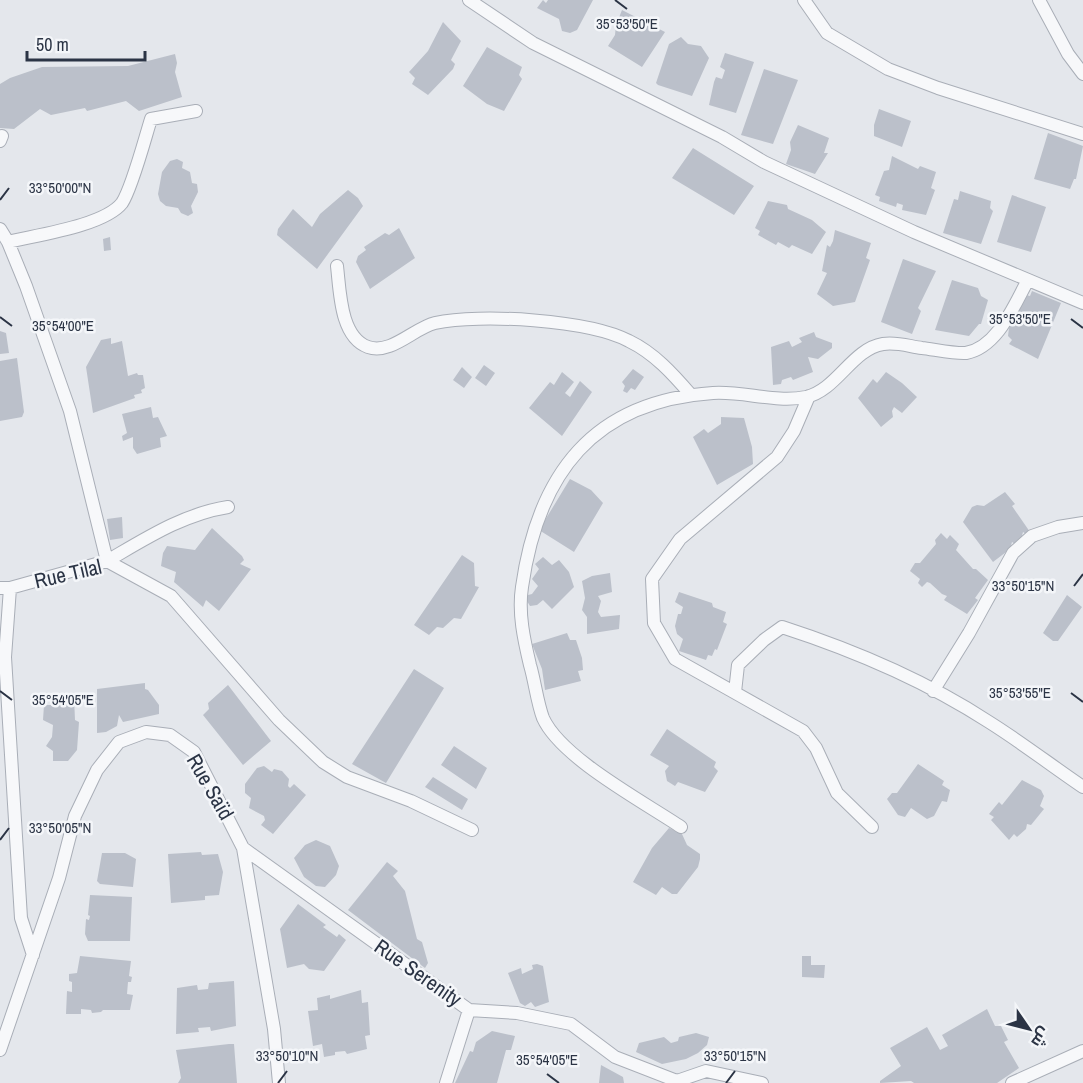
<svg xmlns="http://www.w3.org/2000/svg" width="1083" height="1083" viewBox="0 0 1083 1083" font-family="'Archivo Narrow',Cairo,sans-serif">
<rect width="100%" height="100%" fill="#e4e7ec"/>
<path fill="#bbc0ca" d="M543,0L546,3L548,0H593L577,30L570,33L562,31L559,19L537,8Z
M622,10L665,32L642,67L608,46L615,35L616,25Z
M443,22L461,41L451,60L455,64L453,69L428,95L412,84L415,78L409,72L428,51Z
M681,37L688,44L701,46L709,58L692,96L658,85L656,83L669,44Z
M487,47L522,67L519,75L522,79L504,111L487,104L463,86Z
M725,53L754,62L736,113L709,105L714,82L716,77L722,79L725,70L720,67Z
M175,54L177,63L175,72L182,97L139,111L126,101L87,111L85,108L51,115L40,109L14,129L0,128V84L10,78L42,67L128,66Z
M764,69L798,80L773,144L741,135Z
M879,109L911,121L902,147L874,136V125Z
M798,125L829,138L824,153H828L815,174L786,164L791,150L790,142Z
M1048,133L1083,146L1076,179H1074L1070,189L1034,179Z
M693,148L754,186L734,215L672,178Z
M892,156L918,169L920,166L936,172L931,188L935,190L926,215L902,210L903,205L897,203L896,207L879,201L880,197L875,195L884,171L889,170Z
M177,159L183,162L182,168L190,172L192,183L197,184L198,192L191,206L193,213L188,216L181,213L178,208L166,206L160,201L158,194L162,172L170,161Z
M348,190L358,198L363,206L317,269L277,235L278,229L293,209L312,227L320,214Z
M960,191L991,201L990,208L993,211L981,244L943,233L954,199L958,200Z
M1012,195L1046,207L1031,252L997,242Z
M768,201L787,205L788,209L812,220L826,232L812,254L792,245L789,248L778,242L776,245L758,235L760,231L755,228Z
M399,228L415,258L370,289L356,262L358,256L366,250L364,247L385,233L389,235Z
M835,230L871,243L866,258L870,260L855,302L833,306L817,294L827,273L822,271L827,245L830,247L833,241Z
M110,237L111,250L104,251L103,239Z
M903,259L936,271L918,308L921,311L912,334L881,322Z
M952,280L978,288L981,296L988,300L981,324H979L969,336L935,330Z
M1032,291L1061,303L1038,359L1009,344L1012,340L1008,336L1009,328L1019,312L1018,310L1026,295L1030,296Z
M0,331L6,333L9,353L0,354Z
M814,332L816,337L832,343V348L818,359L808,357L813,372L793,380L791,377L782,380L781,384L773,385L771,347L789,341L792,347L802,342L799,338Z
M111,338V344L122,341L128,376L137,373L138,375H143L145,388L141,390L142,393L134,395L135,398L93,413L86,367L101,340Z
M17,358L24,412L22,417L0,421V361Z
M484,365L495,373L486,386L475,378Z
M462,367L472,377L464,388L453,380Z
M633,369L644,377L635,390L631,388L627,393L623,391L625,386L622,382Z
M562,372L574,382L565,393L570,397L580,381L592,392L562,436L529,408L550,382L554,385Z
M886,372L902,383L917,397L902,413L894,407L892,411L893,417L881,427L858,398L873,379L877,383Z
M151,407L153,418L158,417L167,436L160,438L161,447L137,454L133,448V437L123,441L122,436L127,433L122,414Z
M721,417L744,418L752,447L753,464L717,485L693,437L704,429L708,433L721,424Z
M570,479L591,490L603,503L574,552L539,530Z
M1005,492L1015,504L1012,506L1030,532L1026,534L1023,532L1021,539L1015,544L1012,542L1010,549L993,562L963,522L972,507L977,505L984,506Z
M122,517L123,538L110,540L107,519Z
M212,528L242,556L244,560L240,564L251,569L219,611L206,600L203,607L174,582L176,572L161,566L163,553L167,546L195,550Z
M941,533L947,539L950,535L959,544L956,550L973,569H976L988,580L975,598L978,600L967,614L944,600L947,596L942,594L930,583L927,582L922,587L918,583L920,579L910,571L915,563H920L936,544L935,540Z
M462,555L474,563L475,586L479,587L461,619L454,618L443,628L437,627L429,635L414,625Z
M543,557L552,565L559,560L569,572L574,587L552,609L543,600L537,605L530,606L524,596L532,594L538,586L532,579L539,569L535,564Z
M610,573L612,592L598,596L601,601L598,612L601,617L620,615L619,629L587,634V617L582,610L585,598L582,581L592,576Z
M679,592L712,603L713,607L726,612L723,622L727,624L717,650L715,649L712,656L708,655L706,660L679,651L683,639L677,634L675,626L678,614H681L683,607L675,602Z
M1067,595L1082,607L1058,641H1053L1043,633Z
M567,633L570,640H576L582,658L583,670L578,671L581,681L545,690L542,669L532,644Z
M414,669L444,688L386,783L352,764Z
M145,683V689L148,690L159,705V714L123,722L119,715L117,726L106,732L97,733V689Z
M228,685L271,741L243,765L203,715L209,709L208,703Z
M52,696L74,697L75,720L79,722L77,750L68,761H53V751L46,746L52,737L53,725L43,720L44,705H52Z
M667,729L716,762L714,767L718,771L705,792L678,782L675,786L667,781L665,771L669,766L650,755Z
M454,746L487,768L476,789L441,765Z
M918,764L944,781L942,785L950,790L947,802L942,801L934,816L927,819L911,808L905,817L898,815L887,799L892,793H897Z
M264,766L272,772L274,769L282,771L289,779L288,786L290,788L294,784L306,795L273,834L261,825L265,820L264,816L249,808L251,798L245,793V784L257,768Z
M433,777L468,799L462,810L425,787Z
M1022,780L1041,790L1044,796L1040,806L1044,809L1031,825L1027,824L1026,829L1017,837L1014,834L1009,840L991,820L994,817L989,814L999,802L1002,805Z
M669,828L682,834L687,845L700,854V859L698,867L677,894H672L662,887L656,895L633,882L652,848Z
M316,840L330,846L339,866L336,875L325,887L316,886L304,877L294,858L305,845Z
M201,852L202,855L218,854L223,872L219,895L205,896V900L171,903L168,854Z
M102,853H125L136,859L133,887L100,884L97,881Z
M387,862L398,871L393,876L405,891L417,939L422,942L428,963L425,968L348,910Z
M90,895L132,897L130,941H88L85,934L86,919L89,920L90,916L88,915Z
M298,904L326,925L323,927L337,937L339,934L346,940L324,971L309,969L304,964L287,968L280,929Z
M80,956L131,961L129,976L132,977L131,982H128L127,994L133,995L130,1010H103L101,1012L92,1013L91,1010L81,1009V1014H66L67,991L72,992V982L69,981V974L77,973Z
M802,956H811V965H825L824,978L802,977Z
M537,964L543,966L549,1002L535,1007L531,1002L525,1006L520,1003L508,973L521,968L522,974L533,969L532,965Z
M234,981L236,1026L211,1031L210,1027L198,1028L199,1032L176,1034L177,988L197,985L198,990L208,989L209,983Z
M361,990L362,1003L368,1002L370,1035L365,1036L367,1049L347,1054L345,1051L335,1052V1055L324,1057L322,1044L313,1046L308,1011L318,1010L317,998L330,995V999Z
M987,1009L995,1026H1001L1008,1040L1004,1042L1019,1068L997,1083H914L911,1081L880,1083V1081L901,1066L890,1048L927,1027L940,1050L948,1046L942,1035Z
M492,1031L515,1036L511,1050H506L497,1083H455L470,1051L473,1052L476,1042Z
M696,1033L709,1037L707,1045L698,1053L686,1059L662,1064L636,1052L639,1043L664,1037L671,1043L678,1041L679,1037Z
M229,1044H234L237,1083H178L181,1078L176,1050Z
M601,1065L623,1077L624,1083H599Z"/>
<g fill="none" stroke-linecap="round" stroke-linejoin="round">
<defs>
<path id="minor" d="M469,0L533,43L722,137L764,162L914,232L1083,303
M804,0L827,33L888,69L938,88L1083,134
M1039,0L1068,54L1083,74
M0,141L2,136
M0,229L8,242L26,286L70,411L107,561C145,539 183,514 228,507
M8,242C36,235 104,226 122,203C132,188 145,138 151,119L196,111
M337,266C340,291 340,337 368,347C391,355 414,328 435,323C480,313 589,320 629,341C654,353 673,374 691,395
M809,396L794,431L777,457L680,539L652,579L654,623L675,659L803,731L816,748L837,793L872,827
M0,588H10L107,561L171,596L279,720L323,762L347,777L411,801L472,830
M10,588L5,657L21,918L33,955
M933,691L969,633L1013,553L1032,536L1058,527L1083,523
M735,692L738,665L764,640L782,627C853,650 926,681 989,722C1021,742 1052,766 1083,787
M681,827C644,802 561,758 543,718C537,702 535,682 530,665C524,640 518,613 522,587C538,474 593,401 713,393C744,391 775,403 806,397C837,390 852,349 883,344C897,342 908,346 922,348C932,349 956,354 966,353C998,347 1014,305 1028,280
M243,848L469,1010L517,1013L571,1024L615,1057L677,1081L706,1071L762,1083
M0,1050L59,878L75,816L97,770L119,742L146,732L170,735L194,752L243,848L274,1029L279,1083
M446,1083L469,1010
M1012,1083L1083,1051"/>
</defs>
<use href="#minor" stroke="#a9aeb7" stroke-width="14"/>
<use href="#minor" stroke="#f7f8fa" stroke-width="12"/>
</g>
<path fill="none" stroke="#2b3445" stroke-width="2" d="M615,0L627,9M0,200L9,188M0,317L12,326M1071,319L1083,328M1074,586L1083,574M0,691L12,700M1071,693L1083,702M0,840L9,828M547,1074L559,1083M278,1083L287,1071M726,1083L735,1071"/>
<g text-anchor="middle" stroke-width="5" stroke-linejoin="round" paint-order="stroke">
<g font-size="21" fill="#2b3445" stroke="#f4f6f9">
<text transform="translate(68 574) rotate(-13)" y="7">Rue Tilal</text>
<text transform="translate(210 787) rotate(60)" y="7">Rue Saïd</text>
<text transform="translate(418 973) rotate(35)" y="7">Rue Serenity</text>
</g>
</g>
<g font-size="15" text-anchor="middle" fill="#2b3445" stroke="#f4f6f9" stroke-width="5" stroke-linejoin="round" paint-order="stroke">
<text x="627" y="29">35°53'50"E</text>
<text x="60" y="193">33°50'00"N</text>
<text x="1020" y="324">35°53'50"E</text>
<text x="63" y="331">35°54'00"E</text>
<text x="1023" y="591">33°50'15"N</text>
<text x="1020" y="698">35°53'55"E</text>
<text x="63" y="705">35°54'05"E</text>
<text x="60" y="833">33°50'05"N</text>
<text x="287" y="1061">33°50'10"N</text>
<text x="735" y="1061">33°50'15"N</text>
<text x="547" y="1065">35°54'05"E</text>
</g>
<g transform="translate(1029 1029) rotate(125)" stroke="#f4f6f9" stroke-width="4.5" paint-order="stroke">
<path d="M0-4.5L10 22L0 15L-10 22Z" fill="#2b3445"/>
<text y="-9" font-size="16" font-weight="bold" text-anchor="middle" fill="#2b3445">ش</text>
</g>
<path d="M27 51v9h118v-9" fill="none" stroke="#2b3445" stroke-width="3"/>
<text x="36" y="51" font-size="18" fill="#2b3445" stroke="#f4f6f9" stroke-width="4.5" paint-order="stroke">50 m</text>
</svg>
